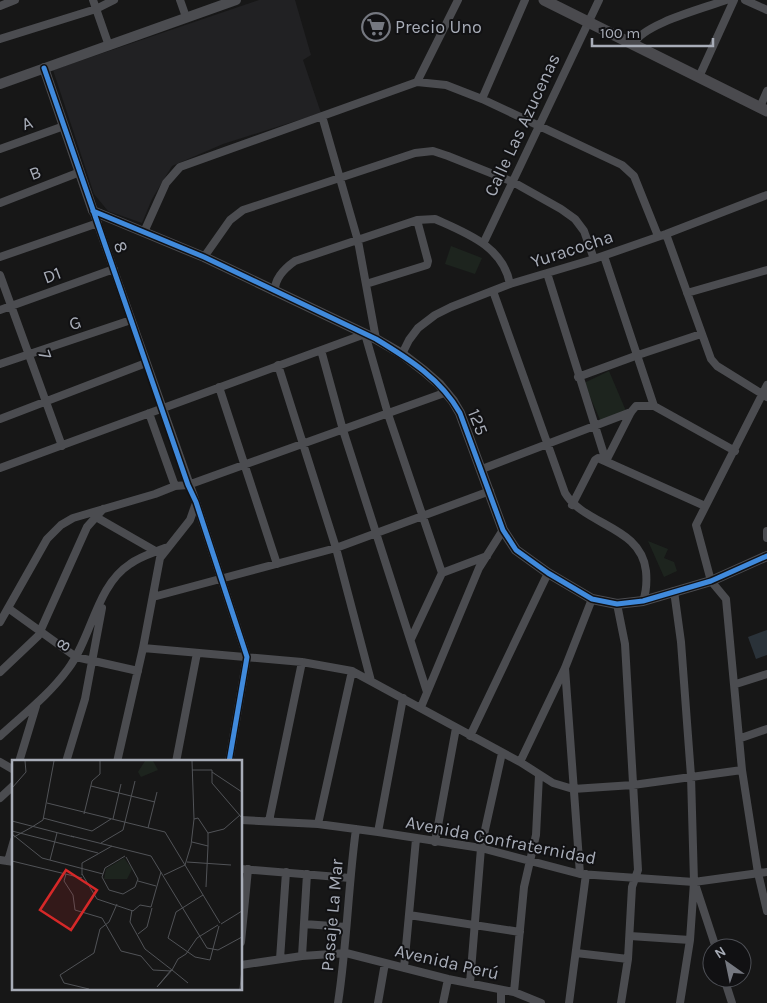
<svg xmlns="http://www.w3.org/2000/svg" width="767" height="1003" viewBox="0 0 767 1003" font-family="Karla,sans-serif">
<rect width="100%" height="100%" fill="#171717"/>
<path fill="#212123" d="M259,0H295L311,55L303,60L321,113L223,144L172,166L152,199L142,223L108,211L94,194L53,70Z"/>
<path fill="#1d241e" d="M451,246L482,258L475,274L445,264Z
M609,371L626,411L601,422L584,383Z
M648,541L668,549L664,558L674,562L677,571L664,577Z"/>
<path fill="#2a3239" d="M767,630V655L756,659L748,637Z"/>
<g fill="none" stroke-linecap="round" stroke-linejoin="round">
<path stroke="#4b4c50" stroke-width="8" d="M93,0L109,46
M180,0L186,17
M745,0L767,10
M0,6L15,0
M0,39L96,9L114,0
M634,44C642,24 705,8 726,0
M699,77L734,0
M417,82L458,0
M482,99L525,0
M760,107L767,91
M322,116L358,241L376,339
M0,149L64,126
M0,203L80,172
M93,211L196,502L247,657L229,762
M144,232L166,183L180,167L417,82L446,85L482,99L622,165L634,176L658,236
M666,234L711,359L717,366L767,397
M484,242L599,0
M604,256L654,406
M0,257L98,223
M204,257L230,220L243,210L415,153L433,151L448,156L513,182L561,209L575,219L584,231L594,259
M547,273L606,461
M0,275L62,446
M366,284L427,265L428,261L417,220
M493,291L565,493C585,526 641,526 646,571C647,582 647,590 643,601
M275,292C274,279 285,268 295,261L417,220L435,219C466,233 503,246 510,284
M687,293L767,270
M0,310L114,269
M321,350L343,430L427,692
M402,354L409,340L418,328L435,315L451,307L510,284L594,259L666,234L767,195
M0,364L131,320
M278,365L336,548L371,681
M578,377L638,355L701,334
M767,385L696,525L711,581L726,599L742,770L758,873L767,911
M219,387L277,564
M149,413L175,486
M0,419L146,363
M606,461L631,412L636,406H654L735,451
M0,468L365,334L388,414L442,573L411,639
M482,469L631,412
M572,505L595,460L598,458L705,506
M96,517L157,552
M767,531V538
M442,573L487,556
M674,591L681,642L691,776L694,882L690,940L680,1003
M153,597L336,548L490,491
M617,604L625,644L638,870L632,887L628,959L621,1003
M8,608L76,657L138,671
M0,622L47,539L61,525L73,518L155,494L175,486L188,485L447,392
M143,648L302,662L352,671L520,762L553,783L573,789L633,785L742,770
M565,668L580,874
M0,672L38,636L87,527L103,509
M736,684L767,674
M421,707L479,568L503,530
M0,736C24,714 49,695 68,669C92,637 96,586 130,564C141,556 153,553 165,548
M470,736L548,573
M741,738L767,729
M0,762L14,770
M19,762L36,706
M66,762L85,699L102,608
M117,762L143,648L160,558L190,520L196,503
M176,762L197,653
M520,762L565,668L592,599
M0,798L14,785
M241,820L318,824L378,832L481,848L580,874L694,882L767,872
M269,821L302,662
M318,824L352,671
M378,832L403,698
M435,842L456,728
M0,860L14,862
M8,861L14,840
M241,869L350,878
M696,887L716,948
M409,915L520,932
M304,924L346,927
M630,936L690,940
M241,942L248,869
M576,953L628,959
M302,956L307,874
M280,959L286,872
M241,965L302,956L346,953L448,979L514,992L541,1003
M404,968L416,839
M724,978L732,1003
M470,983L481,848L502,753
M501,990V1003
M514,992L524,887L536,835L539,775
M338,1003C347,945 348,887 356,829
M378,1003L385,963
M443,1003L448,979
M569,1003L586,874"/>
<path stroke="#4b4c50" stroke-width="10" d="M44,68L93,211L204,257L376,339L402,354L424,371L439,384L453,401L460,413L503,530L516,550L548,573L592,599L617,604L643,601L711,581L767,556
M0,84L236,0"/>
<path stroke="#4a4a4e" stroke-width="11" d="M544,0L767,111"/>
<defs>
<path id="cycleway" d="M44,68L188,485L196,502L247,657L229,762
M93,211L204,257L376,339C409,359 441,379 460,413L503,530L516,550L548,573L592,599L617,604L643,601L711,581L767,556"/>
</defs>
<use href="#cycleway" stroke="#111113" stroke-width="8"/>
<use href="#cycleway" stroke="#408adc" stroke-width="5"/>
</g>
<defs>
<symbol id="supermarket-ring" viewBox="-11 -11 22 22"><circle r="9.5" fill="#111113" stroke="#757880" stroke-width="1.5"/><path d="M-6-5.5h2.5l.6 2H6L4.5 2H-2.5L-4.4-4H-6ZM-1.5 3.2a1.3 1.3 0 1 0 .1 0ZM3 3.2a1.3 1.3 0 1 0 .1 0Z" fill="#757880"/></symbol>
</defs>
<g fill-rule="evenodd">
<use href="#supermarket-ring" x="360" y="11" width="32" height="32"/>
</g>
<g text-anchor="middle" stroke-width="4" stroke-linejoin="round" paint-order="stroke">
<g font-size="18" fill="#a8adb8" stroke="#111113" text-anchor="start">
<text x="395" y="33">Precio Uno</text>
</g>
<g font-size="18" fill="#a8adb8" stroke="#111113">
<text transform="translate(27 123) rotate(-20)" y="6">A</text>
<text transform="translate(522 125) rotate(-65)" y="6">Calle Las Azucenas</text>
<text transform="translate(35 173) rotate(-21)" y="6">B</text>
<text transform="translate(121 247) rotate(71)" y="6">8</text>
<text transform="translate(572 249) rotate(-18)" y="6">Yuracocha</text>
<text transform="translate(52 275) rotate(-20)" y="6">D1</text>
<text transform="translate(75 323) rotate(-19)" y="6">G</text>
<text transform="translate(45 355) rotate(70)" y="6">7</text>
<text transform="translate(478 422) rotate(68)" y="6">125</text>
<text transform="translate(63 645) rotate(-60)" y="6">8</text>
<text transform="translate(501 840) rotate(11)" y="6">Avenida Confraternidad</text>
<text transform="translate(332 915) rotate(-85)" y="6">Pasaje La Mar</text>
<text transform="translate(447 962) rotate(13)" y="6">Avenida Perú</text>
</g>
</g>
<g transform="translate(12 760)">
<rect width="230" height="230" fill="#171717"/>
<path d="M133,1H141L146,10L129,17L126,12ZM112,98L120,109L115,119H92L94,109Z" fill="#1d241e"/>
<path fill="none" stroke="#515357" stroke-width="1" d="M180,10H200V23L230,58M200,12L230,32M79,26L143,42M0,28L14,12L13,1M35,43L153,72L208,163M72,54L80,21L88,14V1M31,58L80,71L99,59M101,59L109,24M182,59L186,58L196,73M0,61L62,77M20,67L31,60L42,1M136,68L145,32M0,71L86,93M0,74L30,98L91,114M59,76L139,96L195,188L206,190L230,177M2,77L20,67M180,82L196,86V73L212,69L228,55M89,83L111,70L123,21M113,96L93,108L90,117L97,130L111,134L123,127L126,119L114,97M38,100L45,73M0,101L70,118M175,102L219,105M54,114L52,121L61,135L63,150L90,158L109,191L129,196L141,210L159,211M70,114L85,139L121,151M70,115V103L100,86M152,115L173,105L179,85L182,59L180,1M126,121L144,126M194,127L196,86M191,135L164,152L156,178L183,197L198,200L207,166M120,150L118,162L133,189L160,210L166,199L174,194L185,178L206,165M121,151L128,145L139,147L149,112M209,164L230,151M126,174L135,167L140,148M159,210L145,227L160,210L176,223M77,229L52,223L48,215L82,193L88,169L97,162L105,144M228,229L230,209"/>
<path fill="#d62828" fill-opacity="0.15" stroke="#d62828" stroke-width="2.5" d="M54,110L85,130L59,170L28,150Z"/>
<rect width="230" height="230" fill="none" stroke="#a8adb8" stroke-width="2.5"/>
</g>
<g transform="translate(727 963) rotate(327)"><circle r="24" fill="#111113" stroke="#4d4f55"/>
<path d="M0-4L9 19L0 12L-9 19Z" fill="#757880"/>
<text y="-8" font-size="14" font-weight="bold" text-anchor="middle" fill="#a8adb8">N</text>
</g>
<path d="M592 38v8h121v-8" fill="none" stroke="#a8adb8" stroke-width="2.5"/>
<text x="600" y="38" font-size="15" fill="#a8adb8" stroke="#111113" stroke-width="4" paint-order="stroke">100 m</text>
</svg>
